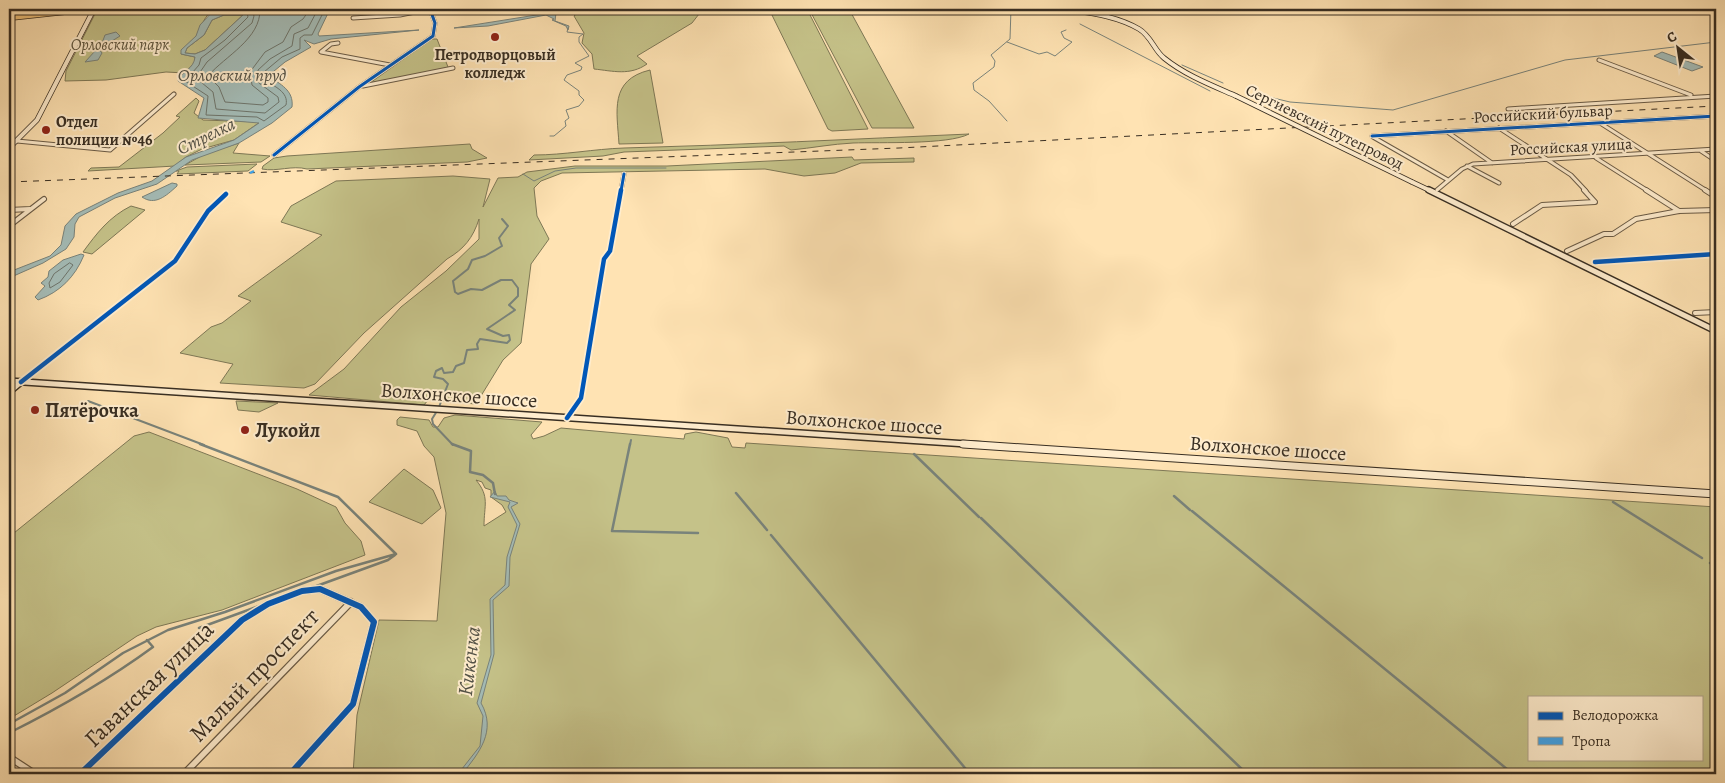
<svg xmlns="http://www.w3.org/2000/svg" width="1725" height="783" viewBox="0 0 1725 783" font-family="Alegreya,serif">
<rect width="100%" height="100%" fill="#ffe3b3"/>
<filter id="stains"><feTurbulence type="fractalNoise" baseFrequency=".004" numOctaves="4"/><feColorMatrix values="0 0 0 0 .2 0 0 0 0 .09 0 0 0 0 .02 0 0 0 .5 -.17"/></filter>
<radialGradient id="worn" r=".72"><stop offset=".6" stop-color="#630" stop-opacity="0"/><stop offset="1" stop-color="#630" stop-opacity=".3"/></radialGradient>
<path fill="#c5c289" stroke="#7e7856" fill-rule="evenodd" d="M115,9H215C203,16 203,25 197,35C192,43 185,45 181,54L195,57V62L185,73L166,72L106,80L65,81L66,71L96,12Z
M582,9H696L699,14L692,23L637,56L647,64C630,76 613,71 594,69L592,54L582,43L584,33L574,16Z
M769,9H807L868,129L832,131L828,129Z
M809,9H849L914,128H872Z
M224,15H243L205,50L195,54L185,53L187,48L204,35L212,20Z
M431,39H437L448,67L447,69L370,83Z
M650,70L663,143L619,144C617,111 609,80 650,70Z
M196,98L199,101L194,113L203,120L260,122L234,140L202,149L186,157L175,166L88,171L91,168L119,167L163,133L180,117L176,116Z
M969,134C948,145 880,142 853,143C832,144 812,148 791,150L784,146L624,152L603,156L529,160L534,155C564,155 594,149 624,148C739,145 854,139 969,134Z
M239,143L233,153L270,156L261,162L185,165L205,154Z
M470,144L472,149L487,158L467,162L307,169C292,165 277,172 262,169L263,166L274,158L287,156Z
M852,157L854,160L914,158V162L861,163L835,173L804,176L765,169L562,173L541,181L534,188L537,216L549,239L531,264L521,343L503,360L476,404L428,400L424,405L309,395L344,369L401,307L446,271L479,239V219C473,238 464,249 447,259L364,333L315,384L304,388L220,383L233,364L180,353L211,327L222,323L251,301L238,296L322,235L281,222L291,206L336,181L453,176L490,179L483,207L498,178L518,177L527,172L575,166H667Z
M257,164L248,171L177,174L179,171H176L187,167Z
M131,206L145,210L92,254L83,252C97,233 109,217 131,206Z
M236,401L278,403L259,412L238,410Z
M455,415L542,422L531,435L533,439L544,436L561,428L684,439L685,434L696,432L728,438L732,447L745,448L746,443L1716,507V774H353L357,715L379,620L437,621L446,513L434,457L424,446L417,431L397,425V420L400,417L429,420L433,427H438L444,418ZM476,480L482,482L485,488L491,490V497L502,505L506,512L484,526C484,505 490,497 476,480ZM1529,697H1701V759H1529Z
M149,432L297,489L336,507L345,523L361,541L365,555L222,610L156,627L137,636L52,693L9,719V537L134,436Z
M404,469L433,490L441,508L422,524L369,502Z"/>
<path fill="#a4bcb7" stroke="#79837b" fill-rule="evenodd" d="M215,9H330L318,34L319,36L419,30L331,39L314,44L304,40L311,47L285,62L268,76C280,84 294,90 292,107L272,123L239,143L192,160L157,184L115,198L79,217L75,224L74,237L66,249L43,263L9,278V272L50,256L61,245L65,226L76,214L118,193L152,181L186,157L234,140L259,123L198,118L204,98L178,81C181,72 194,69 195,57L181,54V50L196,36L200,25ZM224,15H243L205,50L195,54L185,53L187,48L204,35L212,20Z
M550,9H553L556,13L555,21L569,26L568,30L566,26L552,20L554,19L546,15L488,26L454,28L549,13Z
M116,32L120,36L112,41L111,46L99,49L102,53L98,60L85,62L95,51L90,49L91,47L102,43L105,35Z
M1662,52L1703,67L1692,71L1654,56Z
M172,183L177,184V186C166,196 155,206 142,197Z
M81,254L84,255C75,277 60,292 38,300L35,297L45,286L41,283L48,277L49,271L63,260Z
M495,491L497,496H506L509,500L518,503L511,507L520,524L510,557L509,586L493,600L494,654L481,703C497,731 479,753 462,774H458L480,746L483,716L477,703L491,655L490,599L505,585L507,557L517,525L508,507L510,502L490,497Z"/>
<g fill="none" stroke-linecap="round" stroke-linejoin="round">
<path stroke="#6e756c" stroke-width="1" d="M216,9L219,11L241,9L247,13L248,17L225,40L201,58L199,65L185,81L208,96L206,115L257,117L264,121L286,105C289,92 274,86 264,80V72L282,57L300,49V38L304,35H312L325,9
M252,9L254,16L252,23L207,62L196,78L213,92L216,109L265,113L279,102L278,97L259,83L258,70L270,59L292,46L294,34L308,28L318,9
M260,9C261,39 225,56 208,76L219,87L225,102L263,105L268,102V98L252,85L250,72L265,52L283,42L291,27L303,19L310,9
M70,263L73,265L60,282L50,288L49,283L54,274Z"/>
<path stroke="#79837b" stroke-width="1" d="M1080,24L1210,91
M1007,42L1039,54L1047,52L1055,56L1072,42L1064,38L1061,32L1066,30
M1182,65L1223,83
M1262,100L1269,97L1290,102L1393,110L1565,60L1716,42
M1007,121L989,101L974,90L973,83L994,67L995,61L991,55L1010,39L1011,9
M550,136H554L566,126L565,121L569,118L566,110L579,106L584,100L579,95V91L564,80L567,75L581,70L582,67L575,63L589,56L579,42V37L583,34L567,32L568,28
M523,174L534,181L555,171L576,168H666"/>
<path stroke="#79837b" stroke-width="2" d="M88,401L204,445
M439,407L448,384L443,379L434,377L436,371L442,368L444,373L453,372L456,366L464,363L467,350L478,349L477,344L480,339L507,343L510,340L509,335L503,336L487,329L515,310L509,305L518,296V288L512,280H501L482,290L471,289L458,294L455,292L453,281L468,269L472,260L485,256L502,246L499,238L508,226L502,219
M437,411L432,419L433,424L453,445
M630,445L631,440"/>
<path stroke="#79837b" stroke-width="2.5" d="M200,444L338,497L396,554
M452,444L471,451L470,472L483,475L493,483L495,494
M630,444L612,531L698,533
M914,454L979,517
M736,493L767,530
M1174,496L1190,510
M1613,502L1702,558
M1192,511L1513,774
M981,518L1247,774
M771,535L970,774
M1710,563L1716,567
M311,588L388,560L395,555
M199,628L259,606
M9,724L65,693L123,653L168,630L225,612L336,571L396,554
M9,733C59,708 108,680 153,647L147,640"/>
<defs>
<path id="minor-far2" d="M353,18L400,15L430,9
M338,43L331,44L321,52L390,65
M1599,60L1691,95
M363,86L453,68
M1508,109L1716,96
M1600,123L1707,191
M1499,128L1571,175L1586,191
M1446,131L1492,163
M1372,136L1716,116
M1373,137L1448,180
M17,141L110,150L174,94
M1701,151L1716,161
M274,155L359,87L433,36L435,23L430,9
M1596,158L1648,191
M1467,166L1499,183
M1437,190L1462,169L1473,164L1716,149
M621,191L624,174"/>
<path id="minor-far1" d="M1646,190L1679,211
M1705,190L1716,197
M9,210L30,209
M1513,224L1542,205L1595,202L1584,190
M9,226L44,199
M1567,251L1604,234H1613L1636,219L1679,211L1716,210
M1595,262L1716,254
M1695,313L1716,312
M21,382L175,261L208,211L226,194
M567,418L581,398L604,259L610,251L621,190"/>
<path id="minor" d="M9,757L35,774
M80,774L242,620L268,604L302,591L320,589L361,607L374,622L353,704L290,774
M184,774L351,602"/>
<path id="secondary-far2" d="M1065,9C1090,13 1117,16 1139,29C1151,36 1154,50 1164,58C1185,75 1211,85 1236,96
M9,148L37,120L94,9
M1412,182L1431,191"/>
<path id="secondary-far1" d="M1429,190L1716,331
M9,381L982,445
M9,392L21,382"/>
<path id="secondary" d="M963,444L1716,494"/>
<path id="primary" d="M9,18L92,9"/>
</defs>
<use href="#minor-far2" stroke="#6a5b46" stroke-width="5"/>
<use href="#minor-far1" stroke="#6a5b46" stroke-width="6"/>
<use href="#minor" stroke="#6a5b46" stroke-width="8"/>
<use href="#secondary-far2" stroke="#382e22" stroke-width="5.5"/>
<use href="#secondary-far1" stroke="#382e22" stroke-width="8"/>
<use href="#secondary" stroke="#382e22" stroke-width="9"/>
<use href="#primary" stroke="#382e22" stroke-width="6"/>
<use href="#minor-far2" stroke="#ffedce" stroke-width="3"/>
<use href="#minor-far1" stroke="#ffedce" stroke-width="4"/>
<use href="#minor" stroke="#ffedce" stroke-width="5.5"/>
<use href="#secondary-far2" stroke="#ffedce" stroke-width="4"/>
<use href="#secondary-far1" stroke="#ffedce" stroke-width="5"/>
<use href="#secondary" stroke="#ffedce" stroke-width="7"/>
<use href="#primary" stroke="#f0c27a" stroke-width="4.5"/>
<path stroke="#382e22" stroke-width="1" stroke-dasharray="6 6" stroke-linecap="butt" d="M9,182L899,148L1716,106"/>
<defs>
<path id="secondary-bridge" d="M1236,96L1412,182"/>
</defs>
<use href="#secondary-bridge" stroke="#382e22" stroke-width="5.5" stroke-linecap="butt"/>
<use href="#secondary-bridge" stroke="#ffedce" stroke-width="4"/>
<path stroke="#3fa3ea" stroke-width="2.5" stroke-dasharray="5 2.5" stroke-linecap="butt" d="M250,173L254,171"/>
<defs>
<path id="cycleway-far2" d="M1372,136L1716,116
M274,155L359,87L433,36L435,23L430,9
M621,191L624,174"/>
<path id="cycleway-far1" d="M1595,262L1716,254
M21,382L175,261L208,211L226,194
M567,418L581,398L604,259L610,251L621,190"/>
<path id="cycleway" d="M80,774L242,620L268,604L302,591L320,589L361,607L374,622L353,704L290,774"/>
</defs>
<use href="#cycleway-far2" stroke="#ffedce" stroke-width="5"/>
<use href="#cycleway-far1" stroke="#ffedce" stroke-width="8"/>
<use href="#cycleway" stroke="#ffedce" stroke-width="9"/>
<use href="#cycleway-far2" stroke="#0057b8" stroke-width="3"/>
<use href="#cycleway-far1" stroke="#0057b8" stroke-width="4.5"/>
<use href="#cycleway" stroke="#0057b8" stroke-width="6"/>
</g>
<g fill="#8f2418" stroke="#ffedce" stroke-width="2">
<circle cx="495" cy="37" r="5"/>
<circle cx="46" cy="130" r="5"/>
<circle cx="35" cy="410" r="5"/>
<circle cx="245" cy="430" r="5"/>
</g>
<g text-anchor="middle" stroke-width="4" stroke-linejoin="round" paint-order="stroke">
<g font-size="16" font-style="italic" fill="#5b533c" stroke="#ffedce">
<text x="120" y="50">Орловский парк</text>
</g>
<g font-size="16" font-weight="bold" fill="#382e22" stroke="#ffedce">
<text x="495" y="60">Петродворцовый<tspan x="495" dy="18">колледж</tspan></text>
<text x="56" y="127" text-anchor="start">Отдел<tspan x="56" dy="18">полиции №46</tspan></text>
</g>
<g font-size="16" fill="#382e22" stroke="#ffedce">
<text transform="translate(1543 113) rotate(-3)" y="6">Российский бульвар</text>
<text transform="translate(1325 126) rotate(26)" y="6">Сергиевский путепровод</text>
<text transform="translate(1571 146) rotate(-3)" y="6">Российская улица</text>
</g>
<g font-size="18" font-style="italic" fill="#535247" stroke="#ffedce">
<text x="232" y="81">Орловский пруд</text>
<text transform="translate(206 136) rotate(-26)" y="6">Стрелка</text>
</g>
<g font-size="20" fill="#382e22" stroke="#ffedce">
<text transform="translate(459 395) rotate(4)" y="7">Волхонское шоссе</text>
<text transform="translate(864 422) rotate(4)" y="7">Волхонское шоссе</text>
<text transform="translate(1268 448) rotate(4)" y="7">Волхонское шоссе</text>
</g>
<g font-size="20" font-weight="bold" fill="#382e22" stroke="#ffedce" text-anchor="start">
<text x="45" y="417">Пятёрочка</text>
<text x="255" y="437">Лукойл</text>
</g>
<g font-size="21" font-style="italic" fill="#535247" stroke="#ffedce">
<text transform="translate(469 661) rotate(-83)" y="7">Кикенка</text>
</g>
<g font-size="24" fill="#382e22" stroke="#ffedce">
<text transform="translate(254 675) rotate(-46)" y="8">Малый проспект</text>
<text transform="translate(149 684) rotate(-44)" y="8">Гаванская улица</text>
</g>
</g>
<rect width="1725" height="783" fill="none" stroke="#ffe3b3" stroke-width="30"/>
<rect x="10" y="10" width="1705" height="763" fill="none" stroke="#382e22" stroke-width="2.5"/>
<rect x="15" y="15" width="1695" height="753" fill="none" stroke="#382e22"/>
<rect x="1528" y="696" width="175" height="65" fill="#ffedce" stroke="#afa189"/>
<rect x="1538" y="712" width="25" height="8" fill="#0057b8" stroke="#afa189"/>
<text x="1572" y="720" font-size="15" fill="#382e22">Велодорожка</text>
<rect x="1538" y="737" width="25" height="8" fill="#3fa3ea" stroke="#afa189"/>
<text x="1572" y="746" font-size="15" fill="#382e22">Тропа</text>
<g transform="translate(1678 48) rotate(330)" stroke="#ffedce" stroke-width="4" paint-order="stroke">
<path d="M0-4L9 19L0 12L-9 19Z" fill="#382e22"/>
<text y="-8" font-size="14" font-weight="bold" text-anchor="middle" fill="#382e22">С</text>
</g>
<rect width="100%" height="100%" filter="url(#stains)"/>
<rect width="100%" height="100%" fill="url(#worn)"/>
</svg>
